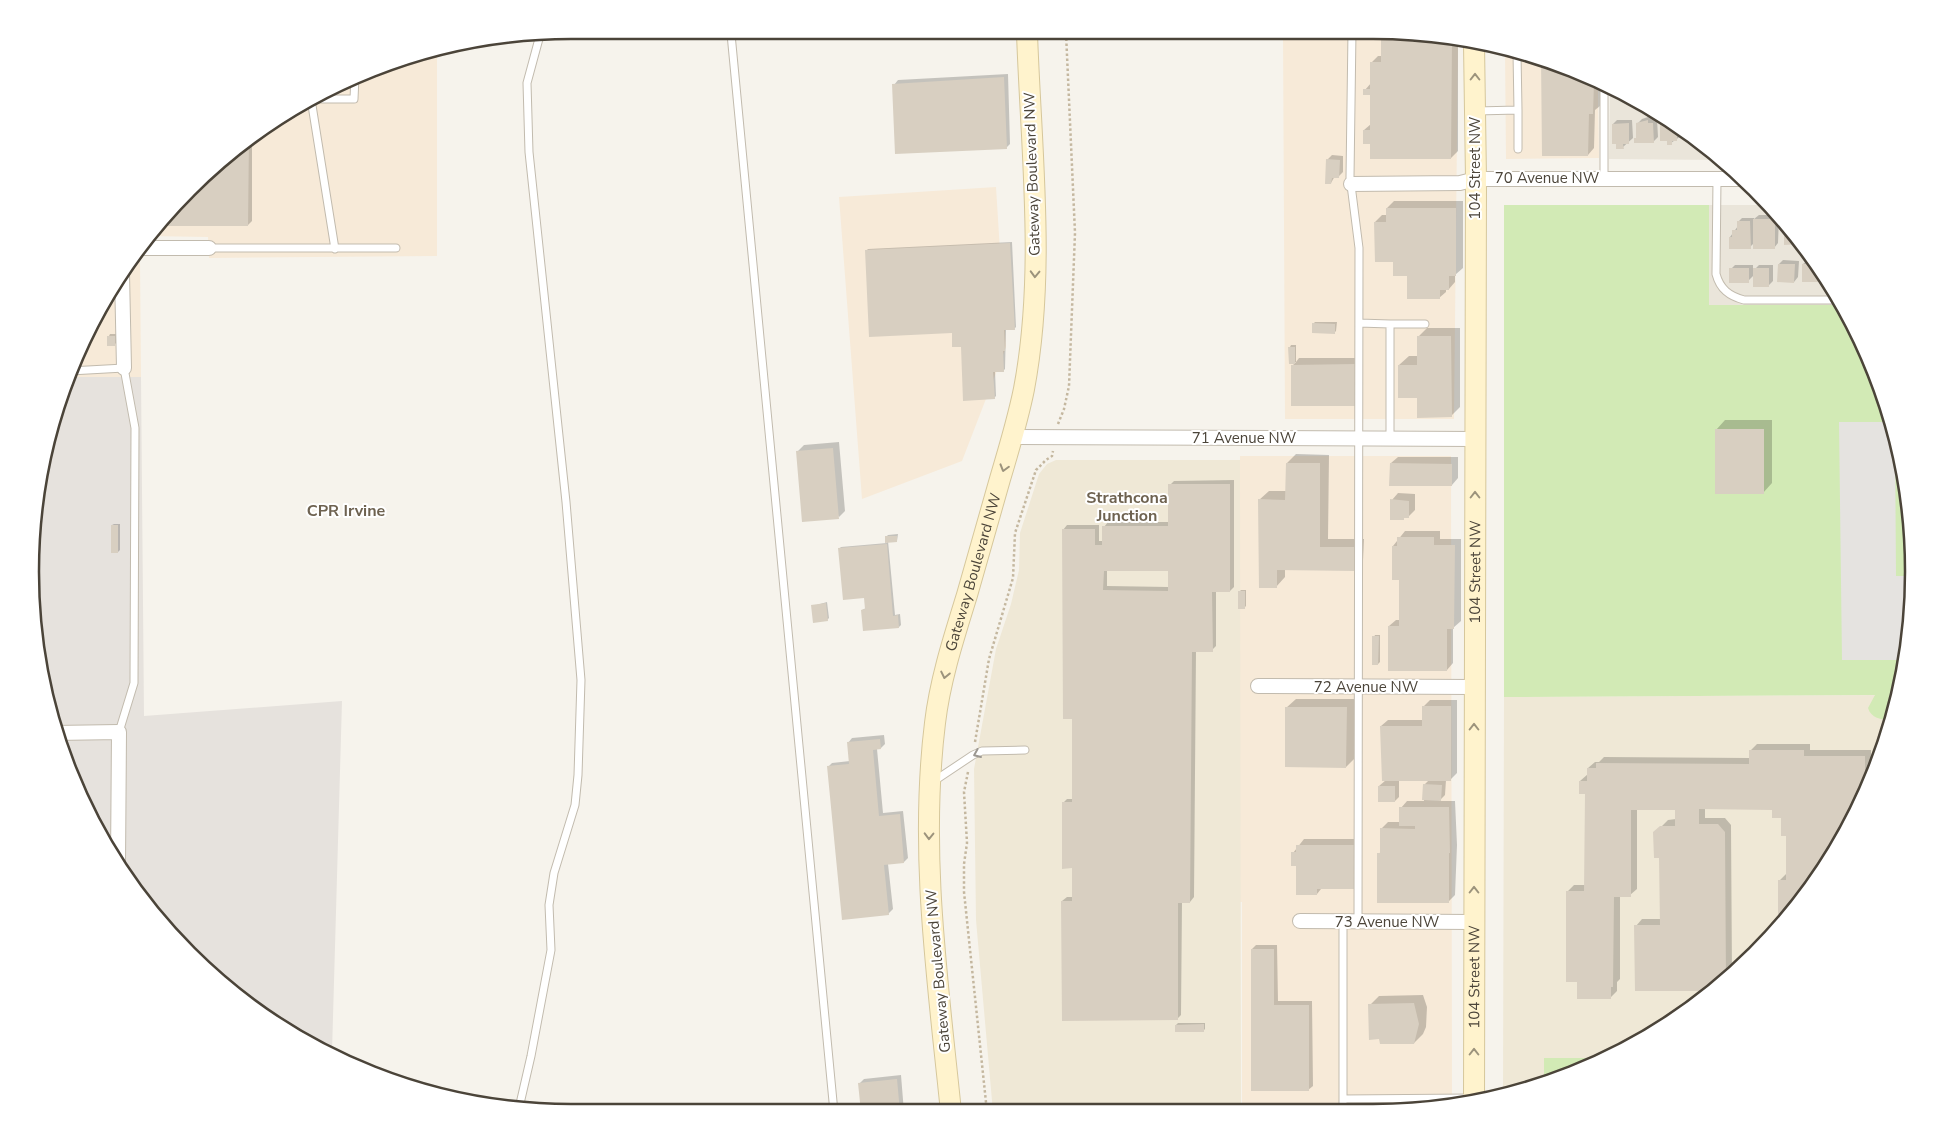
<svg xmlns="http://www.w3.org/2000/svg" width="1944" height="1143" viewBox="0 0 1944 1143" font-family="'Nunito Sans',sans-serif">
<rect width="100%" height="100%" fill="#f6f3ec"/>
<path fill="#eae5da" d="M1610,90L1674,121L1720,160L1609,159Z
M1709,205H1769L1823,271L1841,305H1709Z"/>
<path fill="#f7ead8" d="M1408,31L1458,41L1454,419H1285L1283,32Z
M437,50V256L209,258L208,237L148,236L242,142L332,86L398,59Z
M1505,51L1547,59L1598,84L1599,158L1506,159Z
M996,187L1006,347L962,461L862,499L839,197Z
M130,261H140L141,377H67L86,332Z
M1240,456H1451L1452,1104L1408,1112H1242V902H1237Z"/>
<path fill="#e6e2dd" d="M67,377H141L144,716L342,701L332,1052L270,1022L189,955L142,901L86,811L59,746L40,677L30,572L35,501L59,398Z"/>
<path fill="#efe8d6" d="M1056,460H1240L1241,1112H993L976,920L974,769L996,649L1011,604L1019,570L1020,533L1039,474L1047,464Z
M1898,695L1873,779L1823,873L1730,978L1643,1041L1513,1094L1503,1096L1504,697Z"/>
<path fill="#d2eab5" d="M1504,205H1709V305H1841L1873,365L1904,466L1906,566H1913L1914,572L1904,677L1891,720C1881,720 1871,718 1868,708L1875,695L1504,697Z
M1544,1058H1601L1544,1082Z"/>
<path fill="#e5e3e0" d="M1839,422H1890L1895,439L1896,576H1914L1905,660H1842Z"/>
<path fill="#0003" fill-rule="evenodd" d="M1408,31L1458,41V151L1451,158L1371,142L1364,130L1371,124V94L1365,90L1371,83V63L1378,56H1382Z
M1542,58L1600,85V106L1595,110L1594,148L1588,155L1542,112Z
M1008,74L1010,144L1006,148L894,85L898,80Z
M1648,117L1657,119L1658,137L1653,142L1638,137L1637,124L1642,119Z
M1665,118L1681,127V136L1671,143L1661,122Z
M1617,120H1632L1633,138L1623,147L1613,124Z
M252,135V221L248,225L159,224L242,142Z
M1332,155L1343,156V172L1338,177L1335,176L1331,183L1327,160Z
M1394,201H1463V268L1455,275V282L1449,289H1446V292L1439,298L1408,275L1395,261L1375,222L1382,215H1387V208Z
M1759,215H1777L1779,217L1778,243L1774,248L1754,243L1750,247L1730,237L1738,226V222L1742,218H1754V219Z
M1012,242L1016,327L1014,329H1006L1005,369L1003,371H995L996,396L994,398L953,331L866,251L868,249Z
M1783,260L1799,261L1798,277L1794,282L1779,264Z
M1808,260H1814L1823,271L1824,276L1819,280L1803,264Z
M1735,265H1753V271L1759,265H1773V281L1768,286L1754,275L1748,281L1731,269Z
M1315,322H1337L1336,331L1335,332L1313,324Z
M1427,328H1460V407L1451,416L1418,396L1399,365L1409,356H1418V337Z
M110,334H116V343L114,345L109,336Z
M1291,345H1296V362L1299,358H1361V398L1355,405L1293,365L1296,362H1290V347Z
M1725,420H1772V483L1763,493L1716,430Z
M839,442L845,511L839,517L797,452L804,445Z
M1296,454L1329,455L1328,539H1364L1363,560L1354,569H1285V577L1276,587L1259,500L1269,491H1287V463Z
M1398,457H1458V478L1452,485L1391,463Z
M1234,480V587L1230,591H1216V646L1212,650L1196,651L1194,897L1190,902H1182L1181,1015L1177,1019L1062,901L1067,897H1073V867L1063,803L1067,799H1073V718L1063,530L1067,525H1099V541H1104V527L1108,522H1170V485L1174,481ZM1107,569L1169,570V587L1107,586Z
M1398,493L1415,494V510L1408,517L1392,500Z
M114,524H120V550L118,552L112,525Z
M1405,531H1440V539H1461V621L1453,628V663L1447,670L1389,626L1396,620H1400V579L1393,546Z
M898,534L897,541H888L895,615L900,614L901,625L899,627L862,610L866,608L865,597L839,549L841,547L887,543L886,537L888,535Z
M1241,590H1246V606L1244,608L1239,592Z
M827,602L829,618L827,620L813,606Z
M1375,635H1380V662L1378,664L1374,637Z
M1296,699H1355V758L1346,767L1286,708Z
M1430,700H1457V773L1450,780H1446L1445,795L1439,801H1455L1457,845L1455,895L1448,902L1379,854L1381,851V829L1388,822H1401V808L1407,801H1424V785L1429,780H1399V797L1395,801L1379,786L1386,780L1383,754H1381V726L1388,720H1423V707Z
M884,735L885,744L881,748L877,749L883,813L903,811L908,858L904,862L888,864L893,909L888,914L828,767L832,763L850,761L848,743L852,738Z
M1757,744H1810V750H1871V779H1872L1823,873L1780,922V880L1787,873V835L1782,817L1774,808H1705V818H1725L1731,825L1732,976L1715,989L1636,926L1642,919H1661V857L1655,833L1668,820L1676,819V809H1637V889L1630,895H1620V979L1617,982V991L1610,998L1578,980L1568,891L1574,885H1586V792L1580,781L1588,774V768L1595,762H1599L1604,757L1750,758V751Z
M61,751H64V759Z
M1304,839H1361L1317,894L1297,865L1293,853Z
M1256,945H1277L1278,1001H1312L1313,1086L1308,1090H1253L1252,949Z
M1423,995L1427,1007L1426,1027L1423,1034L1414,1043L1370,1005L1379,996Z
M1178,1023H1205V1029L1203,1031L1176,1025Z
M901,1075L904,1112H862L860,1083L864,1079Z"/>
<path fill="#d8cfc1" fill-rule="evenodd" d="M1381,31H1408L1452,40L1451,159H1370V144H1363V130H1370V95H1363V89H1370V62H1381Z
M1541,58L1547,59L1594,82L1593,114H1589L1588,156H1542Z
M1004,77L1007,149L895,154L892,84Z
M1666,117L1677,124V141H1672V145H1667V141H1660V122H1666Z
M1648,120V123H1653L1654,143H1634V138H1636V123Z
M1629,123V144H1623L1624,149H1616V144H1612V124Z
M249,138L248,226H158L242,142Z
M1326,159L1340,160L1339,178H1332L1331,184H1325Z
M1386,208H1456V276H1449V290H1440V299H1407V276H1393V262H1375L1374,222H1386Z
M1753,219H1775V249H1753Z
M1737,221H1750L1751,249H1729V237H1732V230H1737Z
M1784,223L1801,244L1784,245Z
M1010,243L1015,330H1004L1005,351H1003L1004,372H993L995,399L963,401L961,347H952V333L869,337L865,250Z
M1778,264H1795L1794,283L1777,282Z
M1802,264H1817L1820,267V282H1802Z
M1729,268H1749V283H1729Z
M1753,268H1769V287H1753Z
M1312,323L1335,324V334L1312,333Z
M107,336H115V346H107Z
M1417,336H1451L1452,417L1417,418V398H1398V365H1417Z
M1288,347H1295V364H1289Z
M1355,364V406H1291V365Z
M1715,429H1764V494H1715Z
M833,448L839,519L802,522L796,451Z
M1286,463H1320V547H1355V571L1277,570V588H1259L1258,499L1285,500Z
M1390,463L1452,464V486H1389Z
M1168,484H1230V592H1212L1213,652H1192L1190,903H1178V1020L1062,1021L1061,901H1072V868L1062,869V802H1072V719H1063L1062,529H1095V545H1102V526H1168ZM1104,571H1168V591L1103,590Z
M1390,499L1409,501V518H1404V520H1390Z
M111,525H118V553H111Z
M885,536H897V542L885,543Z
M1397,537H1434V545H1455L1454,629H1447V671H1388V626H1399V580H1392V546H1397Z
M887,544L893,616L898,615L899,628L863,631L861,610L865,609L864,598L843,600L838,548Z
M1238,591H1245V609H1238Z
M826,603L828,621L813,623L811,605Z
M1372,636H1379L1378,665H1372Z
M1422,706H1451V781H1382L1380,726H1422Z
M1285,707H1347L1346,768L1285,767Z
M880,739L881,749L873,750L879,816L900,814L904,863L884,865L889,915L842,920L827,766L849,764L847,742Z
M1749,750H1804V756H1865V786H1869L1823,873L1778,923V880H1786V836H1781V818H1772V810L1699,809V824H1718L1725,832L1726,981L1713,991H1635L1634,925H1660L1659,858H1654L1653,832L1660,826H1675V810H1631V897H1614L1613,987H1611V999H1577V982H1566V891H1584L1585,794H1579V781H1587V768H1596V763L1749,764Z
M1423,784L1442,785L1441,801L1422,800Z
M1378,786H1395V802H1378Z
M1399,807H1449L1450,853H1449V903H1377V853H1380V828L1415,829V826H1399Z
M1296,845H1355V889H1317V895H1296V866H1291V852H1296Z
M1251,949H1274V1005H1309V1091H1251Z
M1414,1003L1419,1024L1414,1044H1380L1379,1039L1369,1040L1368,1004Z
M1204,1024V1032H1175V1025Z
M897,1079L900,1112H861L858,1083Z"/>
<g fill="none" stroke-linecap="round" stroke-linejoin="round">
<defs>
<path id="service" d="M1352,31L1350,177L1359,248L1358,921
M731,34L834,1112
M311,99L335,249
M311,99H354L355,76
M1476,111L1518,110L1517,53
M1518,149V110
M1604,178V87
M1717,179L1716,274C1720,289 1729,296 1744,300H1838
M209,248H396
M1359,323L1390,324
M70,371L124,368L135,428L134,683L119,732
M1390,438V324H1425
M934,781L973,755L982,751L1025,750
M1343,1099L1471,1098
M519,1108L531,1056L551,950L549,905L554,873L575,805L578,775L581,680L566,502L529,152L527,83L540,35
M1343,1112V921"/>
<path id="minor" d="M1351,184L1460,183L1476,179H1744
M138,248H209
M122,274L124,368
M1012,437L1475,439
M1258,686L1474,687
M55,733L119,732L118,863
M1300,921L1474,922"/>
<g id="secondary">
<path id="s1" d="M1474,1101L1476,179L1474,44"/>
<path id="s2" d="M951,1112C938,983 919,853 935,723C940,680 954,637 967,595C978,557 989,518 1000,479C1009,449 1018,419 1024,389C1046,272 1031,151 1027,33"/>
</g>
</defs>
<use href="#service" stroke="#c2bbae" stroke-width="9"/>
<use href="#minor" stroke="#c2bbae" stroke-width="16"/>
<use href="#secondary" stroke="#d6c79b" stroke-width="22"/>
<path stroke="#c4b79f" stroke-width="2.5" stroke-dasharray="2.5 2.5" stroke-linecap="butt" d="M1058,424L1064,409L1069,386L1075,233L1066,33
M975,742L989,659L1013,578L1015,533L1036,470L1046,460L1052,456L1053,451
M968,772L964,792L967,843L964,864V892L987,1112"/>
<use href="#service" stroke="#fff" stroke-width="7"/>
<use href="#minor" stroke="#fff" stroke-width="14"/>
<use href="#secondary" stroke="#fff3cd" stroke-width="20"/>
</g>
<defs><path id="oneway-chevron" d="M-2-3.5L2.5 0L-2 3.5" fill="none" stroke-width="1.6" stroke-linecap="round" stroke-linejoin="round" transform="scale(1.25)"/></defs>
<g stroke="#9c937c">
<use href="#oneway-chevron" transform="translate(1475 77) rotate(-90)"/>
<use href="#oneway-chevron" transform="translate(1035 274) rotate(92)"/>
<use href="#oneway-chevron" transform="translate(1004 468) rotate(106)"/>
<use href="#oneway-chevron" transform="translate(1475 495) rotate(-90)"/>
<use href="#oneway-chevron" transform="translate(945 675) rotate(102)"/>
<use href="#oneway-chevron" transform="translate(1474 727) rotate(-90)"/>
<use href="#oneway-chevron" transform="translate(929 836) rotate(91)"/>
<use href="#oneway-chevron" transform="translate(1474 890) rotate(-90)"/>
<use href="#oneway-chevron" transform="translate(1474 1052) rotate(-90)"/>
</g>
<use stroke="#9c9892" href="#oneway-chevron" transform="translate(977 754) rotate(157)"/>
<g text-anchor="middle" stroke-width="4" stroke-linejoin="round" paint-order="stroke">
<g font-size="15" fill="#4b4439" stroke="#fff">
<text transform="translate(1475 168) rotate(-90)" y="5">104 Street NW</text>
<text transform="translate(1032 174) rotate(-92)" y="5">Gateway Boulevard NW</text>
<text x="1547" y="183">70 Avenue NW</text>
<text x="1244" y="443">71 Avenue NW</text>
<text dy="5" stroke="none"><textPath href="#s2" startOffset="546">Gateway Boulevard NW</textPath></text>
<text dy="5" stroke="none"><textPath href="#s1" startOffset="529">104 Street NW</textPath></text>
<text x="1366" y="692">72 Avenue NW</text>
<text x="1387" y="927">73 Avenue NW</text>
<text transform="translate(938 971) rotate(-95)" y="5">Gateway Boulevard NW</text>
<text dy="5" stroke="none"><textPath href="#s1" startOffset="124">104 Street NW</textPath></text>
</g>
<g font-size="16" font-weight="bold" fill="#6e6250" stroke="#fff">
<text x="1127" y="503">Strathcona<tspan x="1127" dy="18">Junction</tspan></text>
<text x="346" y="516">CPR Irvine</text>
</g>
</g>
<path d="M0 0H1944V1143H0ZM571 39H1373A532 532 0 0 1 1905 571V572A532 532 0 0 1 1373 1104H571A532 532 0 0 1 39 572V571A532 532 0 0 1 571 39Z" fill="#fff" fill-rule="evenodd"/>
<path fill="none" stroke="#4b4439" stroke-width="2.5" d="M571 39H1373A532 532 0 0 1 1905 571V572A532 532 0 0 1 1373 1104H571A532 532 0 0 1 39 572V571A532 532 0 0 1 571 39Z"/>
</svg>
